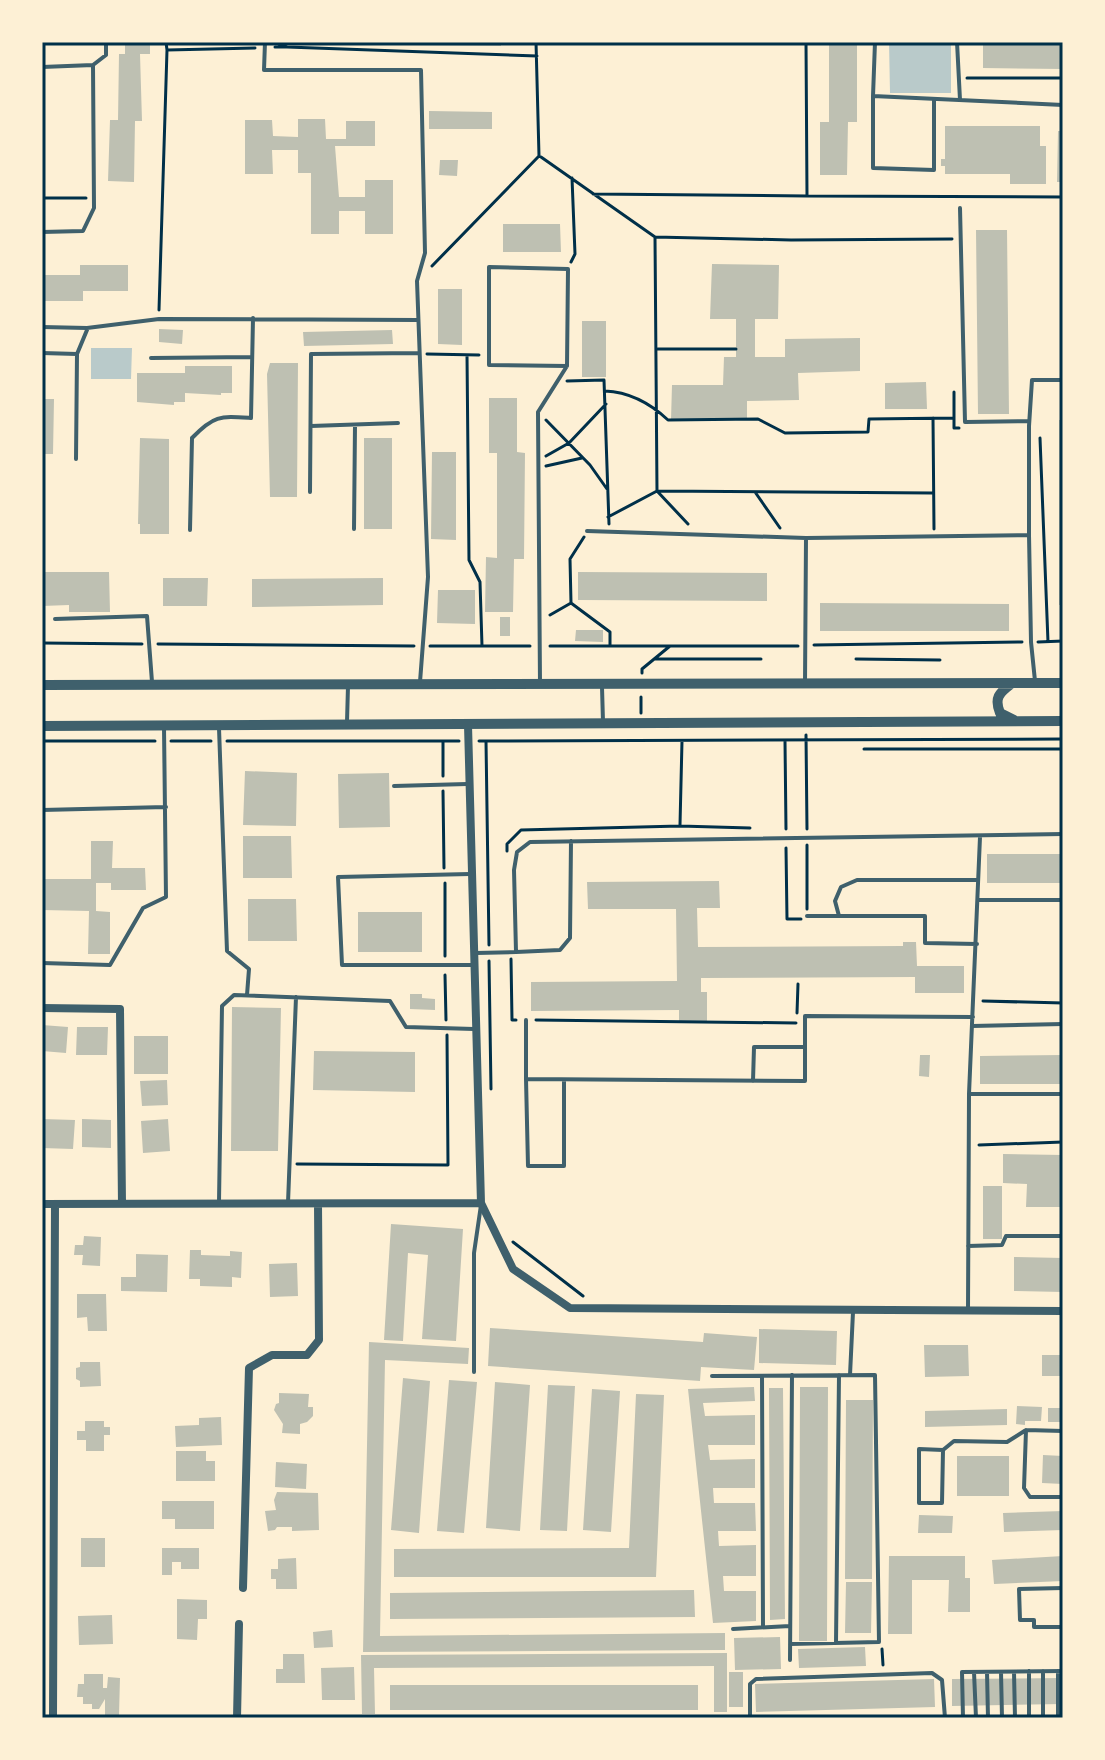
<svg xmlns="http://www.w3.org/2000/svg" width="1105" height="1760" viewBox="0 0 1105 1760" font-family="'Golos Text',sans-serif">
<rect width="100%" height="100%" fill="#fdf0d5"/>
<path fill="#b9caca" d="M889,42H951V93H890Z
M91,348H132L131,379H91Z"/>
<path fill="#bec0b2" d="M125,42H150V54H140L142,121H135L134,182L108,181L110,120H118L119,54H125Z
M404,42H501V46L404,45Z
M829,42H857V122H848L847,175H820V122H829Z
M983,42H1063V69L983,68Z
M429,111L492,112V129H429Z
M298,119H325L326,139H346V121H375V146H335L339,197H365V180H393V234H365V211H339V234H311V173H298V150H272L273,174H245V120H272L273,136L298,137Z
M945,126H1040V146H1046V184H1010V174H945V166H941V159H945Z
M1058,131H1063V182H1057Z
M440,160H458L457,176L439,175Z
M503,224H560L561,252H503Z
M976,230H1007L1009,414H978Z
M712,264L779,265L778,319H755V357H785V339L860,338V371L798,373L799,400L747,401V418L671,420L672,385H723L724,357H736V319H710Z
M80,265H128V291H83V301H42V275H80Z
M438,289H462V345L438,344Z
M582,321H606V377H582Z
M159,329L183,330L182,344L159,342Z
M392,330L393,344L304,346L303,332Z
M270,363H298L297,497H270L267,374Z
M185,366H232V393H221V395L185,393V402H174V405L137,402V373H185Z
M926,382L927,409H885V383Z
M489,398H517V452L525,453L524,559H514L513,612H485L486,557L497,558V453H489Z
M42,399H54L53,454H42Z
M1059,420H1063V605H1059Z
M140,438L169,439V534H140V524H138Z
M364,438H392V529H364Z
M432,452H456V540L431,539Z
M42,572H109L110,612H69V605L42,606Z
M578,572L767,573V601L578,600Z
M163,578H208L207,606H163Z
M383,578V605L252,607V579Z
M438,590H475V624L437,623Z
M820,603L1009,604V631H820Z
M500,617H510V636H500Z
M576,630H603V642L575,641Z
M245,771L297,773L296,826L243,825Z
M389,773L390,827L339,828L338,774Z
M243,836H291L292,878H243Z
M91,841H113L112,868H145L146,890H111V883H96V911L110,912V954H88L89,911L42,910V879H91Z
M987,854H1063V883H987Z
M719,881L720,908H697L698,947L903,946V942H916L917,966H964V993H915V977L701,978V992H707V1021L679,1022V1010L531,1011V982L677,981L676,909H588L587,882Z
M248,899H296L297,941H248Z
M358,912H422V952H358Z
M410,994H422V998L435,999V1010L410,1009Z
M232,1007L281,1008L278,1151H231Z
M42,1025L68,1027L66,1053L42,1051Z
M77,1027H108L107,1055H76Z
M134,1036H168V1074H134Z
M314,1051L415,1052V1092L313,1090Z
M920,1055H930L929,1077L919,1076Z
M1063,1055V1084H980V1056Z
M167,1080L168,1105L142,1106L140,1081Z
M42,1119L75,1120L73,1149L42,1148Z
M82,1119L111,1120V1148L82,1147Z
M168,1119L170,1151L143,1153L141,1121Z
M1003,1154L1063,1155V1207H1026L1027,1184L1003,1183Z
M983,1186H1002V1239H983Z
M391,1224L463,1229L456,1341L422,1339L428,1255L408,1253L403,1341L384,1340Z
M84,1236L101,1237L100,1266L82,1265L83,1255H74L75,1245H83Z
M190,1250H201V1255L230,1256V1251L242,1252L241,1278L232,1277V1287L200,1286V1279H189Z
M136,1254L168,1255L167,1292L121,1291V1277H136Z
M1014,1257L1063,1258V1292L1014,1291Z
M297,1263L298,1296L270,1297L269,1264Z
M77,1294H106L107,1331H88L87,1317L77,1318Z
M490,1328L703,1342L704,1333L757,1337L754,1370L701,1367L700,1381L488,1366Z
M759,1329L837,1331L836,1365L759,1363Z
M369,1342L469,1348L468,1364L385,1360L380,1636L725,1633V1650L363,1652Z
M924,1345H968L969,1376L925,1377Z
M1042,1355H1063V1376H1042Z
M80,1362H100L101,1386L80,1387V1381L76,1379V1368L80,1367Z
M403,1378L430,1381L419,1533L391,1530Z
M449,1380L477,1382L464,1533L437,1531Z
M495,1382L530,1385L520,1531L486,1528Z
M548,1385L575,1386L567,1531L540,1530Z
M754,1387L755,1401L703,1403L705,1416L755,1415V1445H708L710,1460L755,1459V1488H713L714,1503H755L756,1531H718L719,1546L756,1545V1576H723L724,1591H756V1621L713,1623L688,1389Z
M800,1387H828L827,1641H799Z
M769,1388H783L785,1619L770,1620Z
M592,1389L620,1391L611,1532L583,1530Z
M279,1393L309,1394L308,1407H313V1416L307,1422L300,1424V1434L282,1433L283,1424L274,1410L276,1404L279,1403Z
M636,1394L664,1395L656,1577H394V1549L629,1548Z
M846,1400H873L872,1579H845Z
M1017,1406L1042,1407L1041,1421H1025V1425L1016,1424Z
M1048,1408H1063V1422H1048Z
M1007,1409V1425L925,1427V1411Z
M221,1417L222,1445L176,1447L175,1426L199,1425V1418Z
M85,1421H104V1427H110V1435H104V1451H86V1440H77V1431H85Z
M176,1451H206V1461H215V1481H176Z
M1043,1455L1063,1456V1484L1042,1483Z
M957,1456H1009V1496H957Z
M276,1462L307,1464L306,1489L275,1487Z
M277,1492L318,1493L319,1530L292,1531V1527H277L275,1530L268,1531L265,1511L276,1510L274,1500Z
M162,1501H214V1529H175V1519H162Z
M1063,1511V1530L1004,1532L1003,1513Z
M919,1515L953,1516L952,1533H918Z
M81,1538H105V1567H81Z
M162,1548H199V1569H181V1562H172V1575H162Z
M889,1556H965V1578H970V1612H948L949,1580H912V1634H888Z
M1063,1556V1581L994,1584L992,1560Z
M296,1558L297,1589H276V1579H271V1569H278V1559Z
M846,1582H872L871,1633H845Z
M694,1590L695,1617L390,1619V1593Z
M177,1599L207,1600V1619H198L197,1640L177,1639Z
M112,1615L113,1644L79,1645L78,1616Z
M332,1630L333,1647L314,1648L313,1632Z
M780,1637L781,1669L735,1670L734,1638Z
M865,1647L866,1666L799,1668L798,1649Z
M727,1653V1712H714V1666L374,1668L375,1714H362L361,1655Z
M283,1654H304L305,1683H276V1669H283Z
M354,1667L355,1700H322L321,1668Z
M729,1672H743V1707H729Z
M84,1674H103V1688H107L108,1677L120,1678L119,1715H105V1699L99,1709H92V1704H83V1697H77L78,1684H84Z
M1063,1678V1704L952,1706V1679Z
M934,1679L935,1707L756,1712L755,1684Z
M390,1685H698V1710H390Z"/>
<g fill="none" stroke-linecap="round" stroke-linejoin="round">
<path stroke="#003049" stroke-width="3" d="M166,42L167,50
M274,42L287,47L537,56
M806,42L807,196L1063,197
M275,47H287
M967,78H1063
M541,157L655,237
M593,194L807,196
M42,198H86
M571,262L575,254L572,178
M432,266L539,156L536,42
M159,310L167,50L255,48
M658,349H736
M427,354L479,355
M467,355L469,560L480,582L482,646
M567,381L604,380L609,524
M605,391C629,392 651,404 668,420L758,419L785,433L868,432L869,419L953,418
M954,392V428H959
M933,418L934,529
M546,420L590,465L607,489
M1040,438L1048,642
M546,456L569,443L606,404
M546,466L582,458
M755,492L780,528
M932,493L657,491L655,237L791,240L952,239
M608,517L657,491L688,524
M584,537L570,559L571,603L610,632V645
M550,615L571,603
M1038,642L1063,641
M42,643L142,644
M158,644L414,646
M814,645L1022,642
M430,646H530
M550,646H798
M656,659H761
M856,659L940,660
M642,673V669L670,646
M641,713V697
M806,735L807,829
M42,741H155
M171,741H211
M227,741H459
M479,741L1063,739
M486,741L489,945
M785,741L786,829
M864,749H1063
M443,776V741
M443,791L444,868
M680,825L682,741
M786,848L787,919H801
M507,851V844L521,830L680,826L750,828
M445,883V956
M807,909V845
M511,959L512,1020H516
M489,961L491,1089
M445,975L446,1020
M983,1001L1063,1003
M797,1013L798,984
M536,1020L796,1023
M979,1145L1063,1142
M297,1164L448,1165L447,1035
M513,1242L583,1296
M882,1649L883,1665"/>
<path stroke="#3f606c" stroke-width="4" d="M265,42L264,70H421L425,253L417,281L428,577L420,682
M875,42L873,96L1063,105
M957,42L960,100
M42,67L93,65L106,55V42
M873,96V168L934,170V99
M42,112V172
M960,208L965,422L1029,421
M42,232L83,231L94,208L93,65
M42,327L87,328L159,319L418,320
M42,353L77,354L87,330
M151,358L252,357
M311,426L398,423
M76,459L77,354
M310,492L311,354L419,353
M354,529L355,425
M190,530L192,438C214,415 220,416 251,418L253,318
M587,531L806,538L1029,535L1031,642L1035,681
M1029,535V426L1032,380H1063
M55,619L147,616L152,682
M540,683L538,412L567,366L568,269L489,267V365L567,366
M805,683L806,538
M602,687L603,722
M347,722L348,686
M219,728L227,951L249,969L247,995
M394,786L467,784
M42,810L166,807
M470,874L338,877L342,965H473
M979,900H1063
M807,916H925V943L977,944
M839,916L835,901L841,887L857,880H978
M516,952L560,950L570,938L571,841
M476,953L516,952L514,870L517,852L530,842L1063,834
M42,963L110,965L143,908L166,897L164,727
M526,1020V1079
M972,1026L1063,1024
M564,1080V1166H528L526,1079L805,1081V1016L973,1017
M753,1081L754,1047H805
M969,1094H1063
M219,1202L222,1006L234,995L390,1001L406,1027L474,1029
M288,1203L296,997
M968,1246L1002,1245L1006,1236H1063
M968,1310L969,1094L980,837
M474,1372V1253L481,1205
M850,1375L853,1312
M712,1376L875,1375L879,1642L790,1644
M762,1376L763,1627
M1026,1430L1024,1488L1030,1497H1063
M943,1450L942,1503H919V1449L943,1450L954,1441L1007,1442L1026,1430L1063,1431
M1063,1588L1019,1589L1020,1620H1034V1627H1063
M733,1629L790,1626
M836,1643L839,1375
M790,1660L792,1375
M1029,1671V1718
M1043,1671V1718
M1058,1671V1718
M974,1672L976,1718
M987,1672L988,1718
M1001,1672L1002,1718
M1014,1672L1015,1718
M750,1718V1684L756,1679L932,1673L942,1680L945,1718
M923,1718H927
M963,1718L962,1672L1063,1671"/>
<path stroke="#3f606c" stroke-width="8" d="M468,725L481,1203L513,1269L570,1308L1063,1311
M42,1008L120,1009L122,1204
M42,1204L481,1203
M243,1588L249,1368L272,1355H307L319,1340L318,1204
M53,1718L55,1204
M237,1718L239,1624"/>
<path stroke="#3f606c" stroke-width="10" d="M1011,684C999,693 994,698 1000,713L1014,720
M42,685L1063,683
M42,726L1063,721"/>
</g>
<rect width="1105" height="1760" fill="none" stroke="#fdf0d5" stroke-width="88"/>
<rect x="44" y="44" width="1017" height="1672" fill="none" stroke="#003049" stroke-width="3"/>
</svg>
